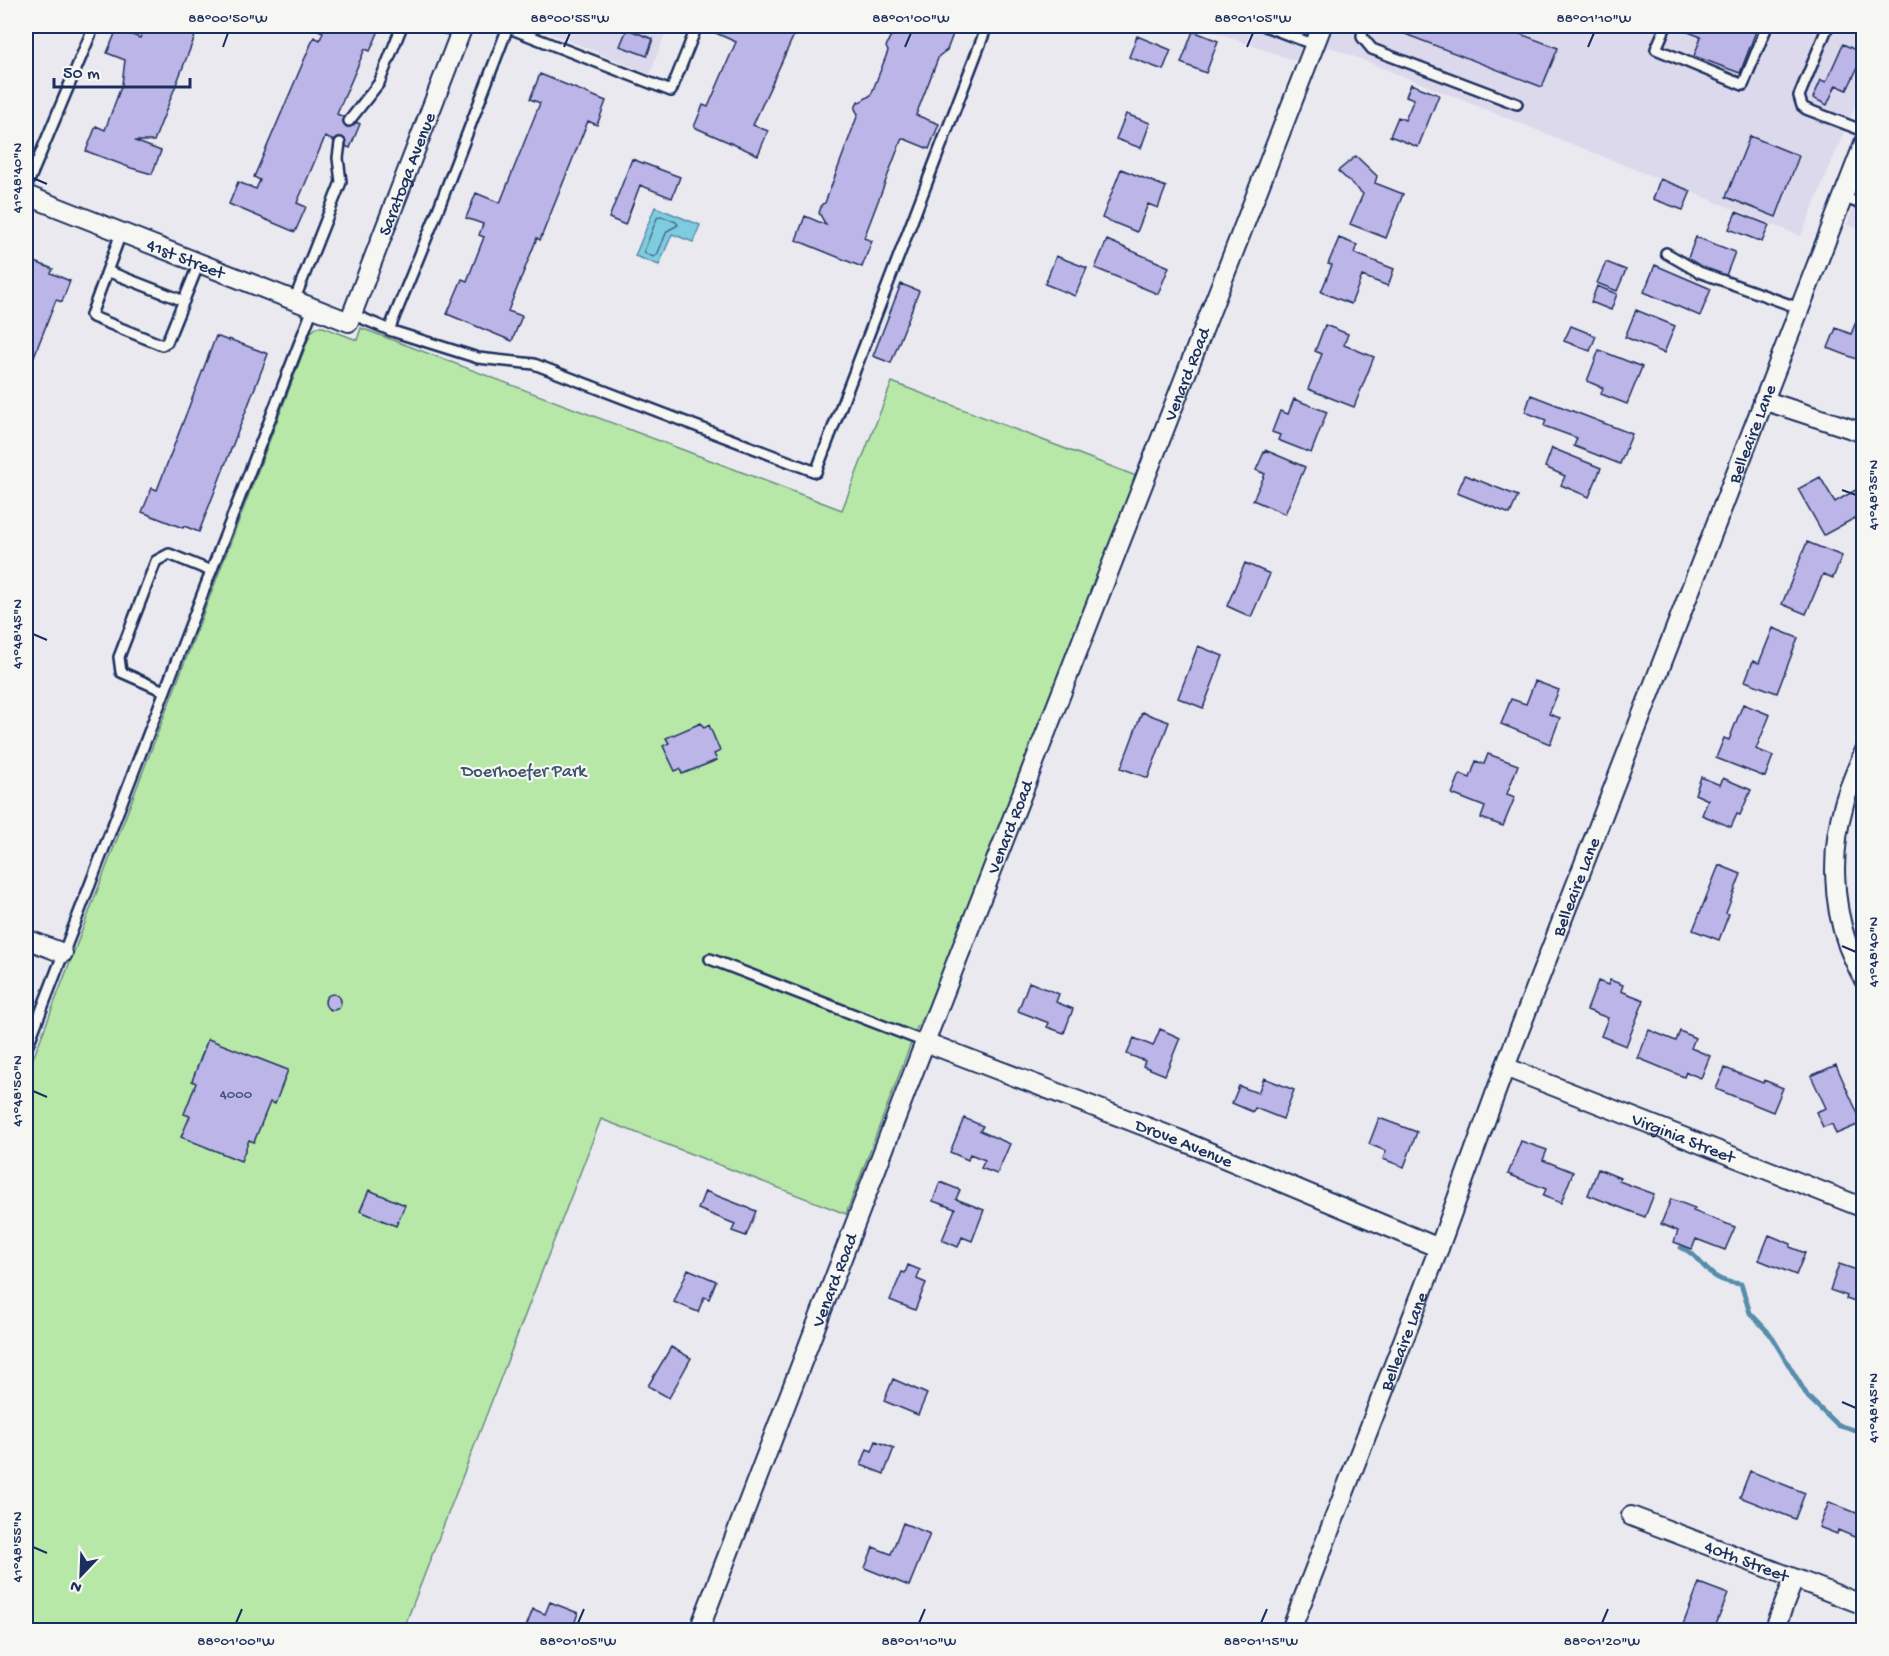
<svg xmlns="http://www.w3.org/2000/svg" width="1889" height="1656" viewBox="0 0 1889 1656" font-family="'Gochi Hand',sans-serif">
<rect width="100%" height="100%" fill="#eae9f0"/>
<filter id="ink" filterUnits="userSpaceOnUse"><feTurbulence type="fractalNoise" baseFrequency=".0167" numOctaves="2"/><feDisplacementMap in="SourceGraphic" scale="12" xChannelSelector="R" yChannelSelector="G"/><feConvolveMatrix kernelMatrix="1 2 1 2 8 2 1 2 1" color-interpolation-filters="sRGB"/></filter>
<g filter="url(#ink)">
<path fill="#dcd9ed" d="M532,26H668L650,74Z
M1198,26H1863V87L1801,236L1330,47L1296,61Z
M1863,180V231L1847,225Z"/>
<path fill="#b7e8a7" stroke="#698c82" stroke-width="1.5" d="M317,327H323L357,340L361,328L842,510L892,382L1136,476L931,1002L918,1025L846,1214L601,1119L403,1630H26V1077L311,332Z"/>
<path fill="#7fccde" stroke="#578dab" stroke-width="1.5" d="M655,207L700,225L693,242L672,234L659,265L635,256Z"/>
<g fill="none" stroke-linecap="round" stroke-linejoin="round">
<path stroke="#436e91" stroke-width="1.5" d="M661,216L676,222L678,225L667,231L657,255L654,257L646,254L644,251L657,218Z"/>
<path stroke="#578dab" stroke-width="5" d="M1681,1248C1695,1251 1704,1271 1718,1278C1724,1282 1734,1283 1741,1284L1750,1313L1770,1334L1808,1397L1837,1425L1864,1433"/>
</g>
<path fill="#bcb5e7" stroke="#1b2f5e" stroke-width="1.5" d="M150,26H199L154,141H135L161,151L152,174L131,168L86,151L96,126L105,130L122,84L125,60L107,53L117,29L140,38L144,28H149Z
M308,26H381L370,51L365,49L337,114L360,124L350,148L325,137L297,203L306,207L295,232L229,204L238,182L256,189L260,180L254,177L314,37L320,40L323,32Z
M714,26H798L753,125L768,131L758,155L694,127L703,105L708,107L736,42L711,31Z
M882,26H956L947,50L939,56L916,115L939,124L929,149L902,138L864,238L872,241L862,267L796,240L805,216L826,225L819,213L822,204L825,203L858,114L855,109L858,101L860,102L871,95L888,51L886,47L890,37L898,32Z
M1388,26H1499L1558,48L1542,87L1387,27Z
M1673,26H1758L1740,73L1694,56L1701,37Z
M627,29L653,39L647,56L620,46Z
M1193,31L1218,41L1206,73L1181,63Z
M1137,36L1171,50L1163,70L1129,57Z
M1843,44L1864,54L1847,90L1836,85L1827,105L1813,98L1821,80L1826,82Z
M540,74L606,101L597,125L588,121L540,240L537,238L508,311L522,316L512,341L447,314L462,279L467,281L484,237L479,235L483,224L466,218L476,193L500,203L540,103L530,99Z
M1411,84L1439,95L1418,147L1390,136L1398,117L1405,120L1414,99L1406,96Z
M1126,114L1150,123L1141,148L1116,139Z
M1750,136L1799,156L1776,217L1726,197Z
M1356,156L1377,176L1375,183L1403,194L1386,238L1350,224L1363,194L1338,171Z
M632,159L680,177L672,198L640,185L625,225L609,218Z
M1121,169L1166,187L1158,208L1148,204L1137,232L1102,218Z
M1660,179L1691,191L1683,210L1653,199Z
M1736,212L1769,225L1762,242L1729,229Z
M1696,237L1735,252L1725,278L1686,263Z
M1339,238L1357,245L1354,253L1394,269L1388,286L1362,276L1351,304L1321,292L1332,265L1328,264Z
M1107,240L1169,267L1158,294L1095,268Z
M1056,256L1087,268L1075,296L1045,284Z
M30,260L53,269L51,273L70,281L62,302L56,300L26,377V264L28,265Z
M1606,262L1626,270L1617,291L1597,283Z
M1655,265L1711,289L1700,316L1644,292Z
M901,284L919,291L891,363L873,356Z
M1597,286L1617,294L1611,310L1591,302Z
M1636,310L1675,326L1664,353L1625,337Z
M1858,317L1864,319V362L1828,348L1836,328L1851,334Z
M1325,325L1348,334L1344,345L1374,357L1354,407L1308,389L1322,354L1315,351Z
M1571,326L1596,336L1590,351L1564,341Z
M216,336L229,341V339L268,354L199,532L184,526L183,528L142,512L152,488L157,490Z
M1599,350L1642,367L1627,404L1601,394L1603,388L1587,381Z
M1531,395L1632,434L1620,464L1574,446L1577,438L1544,426L1546,420L1525,412Z
M1294,399L1327,412L1311,453L1278,440L1280,435L1272,432L1280,411L1288,414Z
M1552,448L1601,468L1589,497L1561,485L1565,476L1545,467Z
M1265,450L1305,467L1285,514L1253,500L1265,474L1256,470Z
M1465,475L1518,496L1510,514L1457,493Z
M1820,477L1835,502L1859,488L1864,496V513L1824,535L1798,489Z
M1807,542L1842,556L1833,578L1823,574L1806,614L1782,604Z
M1245,563L1270,574L1251,617L1227,606Z
M1773,628L1798,638L1777,693L1745,681L1753,661L1759,663Z
M1198,646L1223,656L1203,708L1178,698Z
M1535,681L1559,690L1549,714L1560,718L1550,744L1501,724L1511,699L1526,704Z
M1743,704L1770,715L1756,749L1773,756L1765,777L1716,758L1724,738L1729,740Z
M1142,712L1169,722L1148,778L1121,768Z
M701,723L704,728L709,725L720,751L714,754L717,760L682,774L680,769L675,771L663,746L669,743L666,738Z
M1488,754L1518,765L1507,794L1515,797L1503,826L1481,818L1485,807L1452,794L1460,774L1470,778L1476,761L1484,764Z
M1701,777L1720,785L1723,778L1751,790L1740,815L1737,814L1731,827L1702,815L1708,800L1695,794Z
M1719,865L1741,874L1726,913L1729,914L1719,940L1693,930Z
M1610,980L1623,985L1621,991L1644,1000L1626,1046L1601,1036L1608,1018L1587,1010L1598,981L1608,985Z
M1029,982L1059,994L1056,1002L1073,1009L1064,1033L1047,1027L1049,1023L1018,1011Z
M325 1002a8 8 0 1 1 16 0a8 8 0 1 1-16 0Z
M1160,1029L1180,1038L1165,1075L1143,1066L1145,1061L1127,1054L1134,1038L1153,1046Z
M1649,1030L1676,1041L1680,1031L1695,1038L1691,1048L1710,1056L1701,1078L1686,1072L1684,1077L1638,1058Z
M208,1039L288,1070L275,1104L270,1102L254,1142L249,1140L241,1161L181,1137L190,1116L184,1114L196,1083L192,1081Z
M1836,1065L1862,1123L1836,1134L1832,1124L1823,1127L1816,1112L1826,1108L1811,1076Z
M1725,1068L1763,1083L1764,1080L1783,1088L1773,1112L1716,1089Z
M1264,1078L1294,1090L1283,1119L1255,1108L1253,1112L1232,1103L1239,1086L1258,1093Z
M964,1118L983,1126L980,1131L1010,1144L997,1174L981,1168L985,1160L970,1154L968,1160L950,1152Z
M1379,1118L1417,1132L1404,1167L1383,1159L1386,1151L1369,1144Z
M1521,1141L1547,1150L1543,1160L1573,1172L1561,1203L1543,1196L1546,1189L1508,1174Z
M1598,1169L1620,1178L1619,1181L1654,1194L1645,1217L1588,1195Z
M940,1182L960,1190L956,1199L984,1210L972,1241L962,1237L958,1247L942,1240L955,1209L933,1201Z
M369,1190L405,1205L396,1226L360,1211Z
M705,1191L756,1211L746,1236L732,1231L735,1224L698,1209Z
M1671,1199L1695,1208L1693,1211L1735,1227L1725,1250L1696,1239L1692,1249L1674,1242L1678,1231L1661,1224Z
M1769,1235L1791,1244L1790,1247L1805,1253L1796,1275L1759,1260Z
M1839,1264L1860,1271L1859,1275L1864,1276V1305L1846,1299L1847,1296L1830,1290Z
M908,1265L920,1270L917,1279L926,1283L915,1310L890,1300L902,1272L905,1273Z
M688,1269L716,1281L709,1299L704,1297L698,1312L674,1302Z
M671,1347L691,1358L669,1398L648,1386Z
M893,1379L927,1394L918,1415L884,1401Z
M876,1441L894,1448L884,1474L861,1465L867,1449L872,1451Z
M1750,1471L1805,1493L1795,1519L1740,1497Z
M1829,1502L1864,1516V1541L1838,1530L1837,1534L1819,1527Z
M903,1523L930,1534L909,1586L865,1568L873,1547L891,1554Z
M1699,1583L1728,1594L1714,1630H1681Z
M550,1602L578,1613L572,1630H529V1628L526,1627L533,1609L545,1614Z"/>
<g fill="none" stroke-linecap="round" stroke-linejoin="round">
<defs>
<path id="service" d="M440,26L460,33
M504,26L671,91L697,26
M1265,26L1315,45
M1363,26L1362,37L1372,49L1517,104
M1666,26L1656,49L1743,85L1767,26
M1828,26L1799,96L1802,106L1806,109L1864,131
M349,121L379,83L402,26
M26,185L29,181L94,26
M1842,197L1864,205
M121,233L91,315L93,317L162,345L167,342L199,263
M1666,253L1699,272L1799,308
M107,271L184,301
M294,301L341,182L338,158L340,143
M352,314L392,331L478,358L534,364L816,472L987,26
M389,330L436,215L508,27
M164,691L121,672L119,657L156,561L169,554L211,571
M710,959L925,1042
M26,1050L313,308"/>
<g id="minor">
<path id="s1" d="M26,195L349,322L463,26"/>
<path d="M1763,400L1864,433"/>
<path d="M1864,752C1857,769 1849,786 1844,804C1831,849 1832,902 1848,946C1853,958 1858,969 1864,980"/>
<path d="M26,939L63,953"/>
<path id="s2" d="M925,1042L1178,1139L1439,1248"/>
<path id="s3" d="M1505,1067L1864,1208"/>
<path id="s4" d="M1631,1516L1864,1605"/>
<path id="s5" d="M699,1630L925,1042L1322,26"/>
<path id="s6" d="M1291,1630L1439,1248L1505,1067L1864,143"/>
<path d="M1774,1630L1794,1579"/>
</g>
</defs>
<use href="#service" stroke="#1b2f5e" stroke-width="14"/>
<use href="#minor" stroke="#1b2f5e" stroke-width="22"/>
<use href="#service" stroke="#f6f6f2" stroke-width="9"/>
<use href="#minor" stroke="#f6f6f2" stroke-width="18"/>
</g>
</g>
<path fill="none" stroke="#1b2f5e" stroke-width="2" d="M223,47L228,33M564,47L570,33M905,47L911,33M1247,47L1253,33M1588,47L1594,33M33,178L47,184M1842,490L1856,495M33,634L47,640M1842,946L1856,952M33,1091L47,1097M1842,1402L1856,1408M33,1547L47,1553M236,1623L242,1609M578,1623L584,1609M919,1623L925,1609M1261,1623L1267,1609M1602,1623L1608,1609"/>
<g text-anchor="middle" stroke-width="4.5" stroke-linejoin="round" paint-order="stroke">
<g font-size="15" fill="#435080">
<text x="236" y="1098">4000</text>
</g>
<g font-size="18" fill="#1b2f5e" stroke="#f6f6f2">
<text dy="6" stroke="none"><textPath href="#s1" startOffset="506">Saratoga Avenue</textPath></text>
<text dy="6" stroke="none"><textPath href="#s1" startOffset="172">41st Street</textPath></text>
<text dy="6" stroke="none"><textPath href="#s5" startOffset="1347">Venard Road</textPath></text>
<text dy="6" stroke="none"><textPath href="#s6" startOffset="1282">Belleaire Lane</textPath></text>
<text dy="6" stroke="none"><textPath href="#s5" startOffset="861">Venard Road</textPath></text>
<text dy="6" stroke="none"><textPath href="#s6" startOffset="796">Belleaire Lane</textPath></text>
<text dy="6" stroke="none"><textPath href="#s3" startOffset="192">Virginia Street</textPath></text>
<text dy="6" stroke="none"><textPath href="#s2" startOffset="278">Drove Avenue</textPath></text>
<text dy="6" stroke="none"><textPath href="#s5" startOffset="375">Venard Road</textPath></text>
<text dy="6" stroke="none"><textPath href="#s6" startOffset="310">Belleaire Lane</textPath></text>
<text dy="6" stroke="none"><textPath href="#s4" startOffset="124">40th Street</textPath></text>
</g>
<g font-size="18" fill="#3a546d" stroke="#f6f6f2">
<text x="524" y="776">Doerhoefer Park</text>
</g>
</g>
<rect width="1889" height="1656" fill="none" stroke="#f6f6f2" stroke-width="66"/>
<g transform="translate(81 1575) rotate(203)" stroke="#f6f6f2" stroke-width="4.5" paint-order="stroke">
<path d="M0-4.5L10 22L0 15L-10 22Z" fill="#1b2f5e"/>
<text y="-9" font-size="16" font-weight="bold" text-anchor="middle" fill="#1b2f5e">N</text>
</g>
<path d="M54 78v9h136v-9" fill="none" stroke="#1b2f5e" stroke-width="3"/>
<text x="63" y="78" font-size="18" fill="#1b2f5e" stroke="#f6f6f2" stroke-width="4.5" paint-order="stroke">50 m</text>
<rect x="33" y="33" width="1823" height="1590" fill="none" stroke="#1b2f5e" stroke-width="2"/>
<g font-size="15" text-anchor="middle" fill="#1b2f5e">
<text x="228" y="22">88°00'50"W</text>
<text x="570" y="22">88°00'55"W</text>
<text x="911" y="22">88°01'00"W</text>
<text x="1253" y="22">88°01'05"W</text>
<text x="1594" y="22">88°01'10"W</text>
<text transform="translate(16 178) rotate(-90)" y="5">41°48'40"N</text>
<text transform="translate(1872 495) rotate(-90)" y="5">41°48'35"N</text>
<text transform="translate(16 634) rotate(-90)" y="5">41°48'45"N</text>
<text transform="translate(1872 952) rotate(-90)" y="5">41°48'40"N</text>
<text transform="translate(16 1091) rotate(-90)" y="5">41°48'50"N</text>
<text transform="translate(1872 1408) rotate(-90)" y="5">41°48'45"N</text>
<text transform="translate(16 1547) rotate(-90)" y="5">41°48'55"N</text>
<text x="236" y="1645">88°01'00"W</text>
<text x="578" y="1645">88°01'05"W</text>
<text x="919" y="1645">88°01'10"W</text>
<text x="1261" y="1645">88°01'15"W</text>
<text x="1602" y="1645">88°01'20"W</text>
</g>
</svg>
